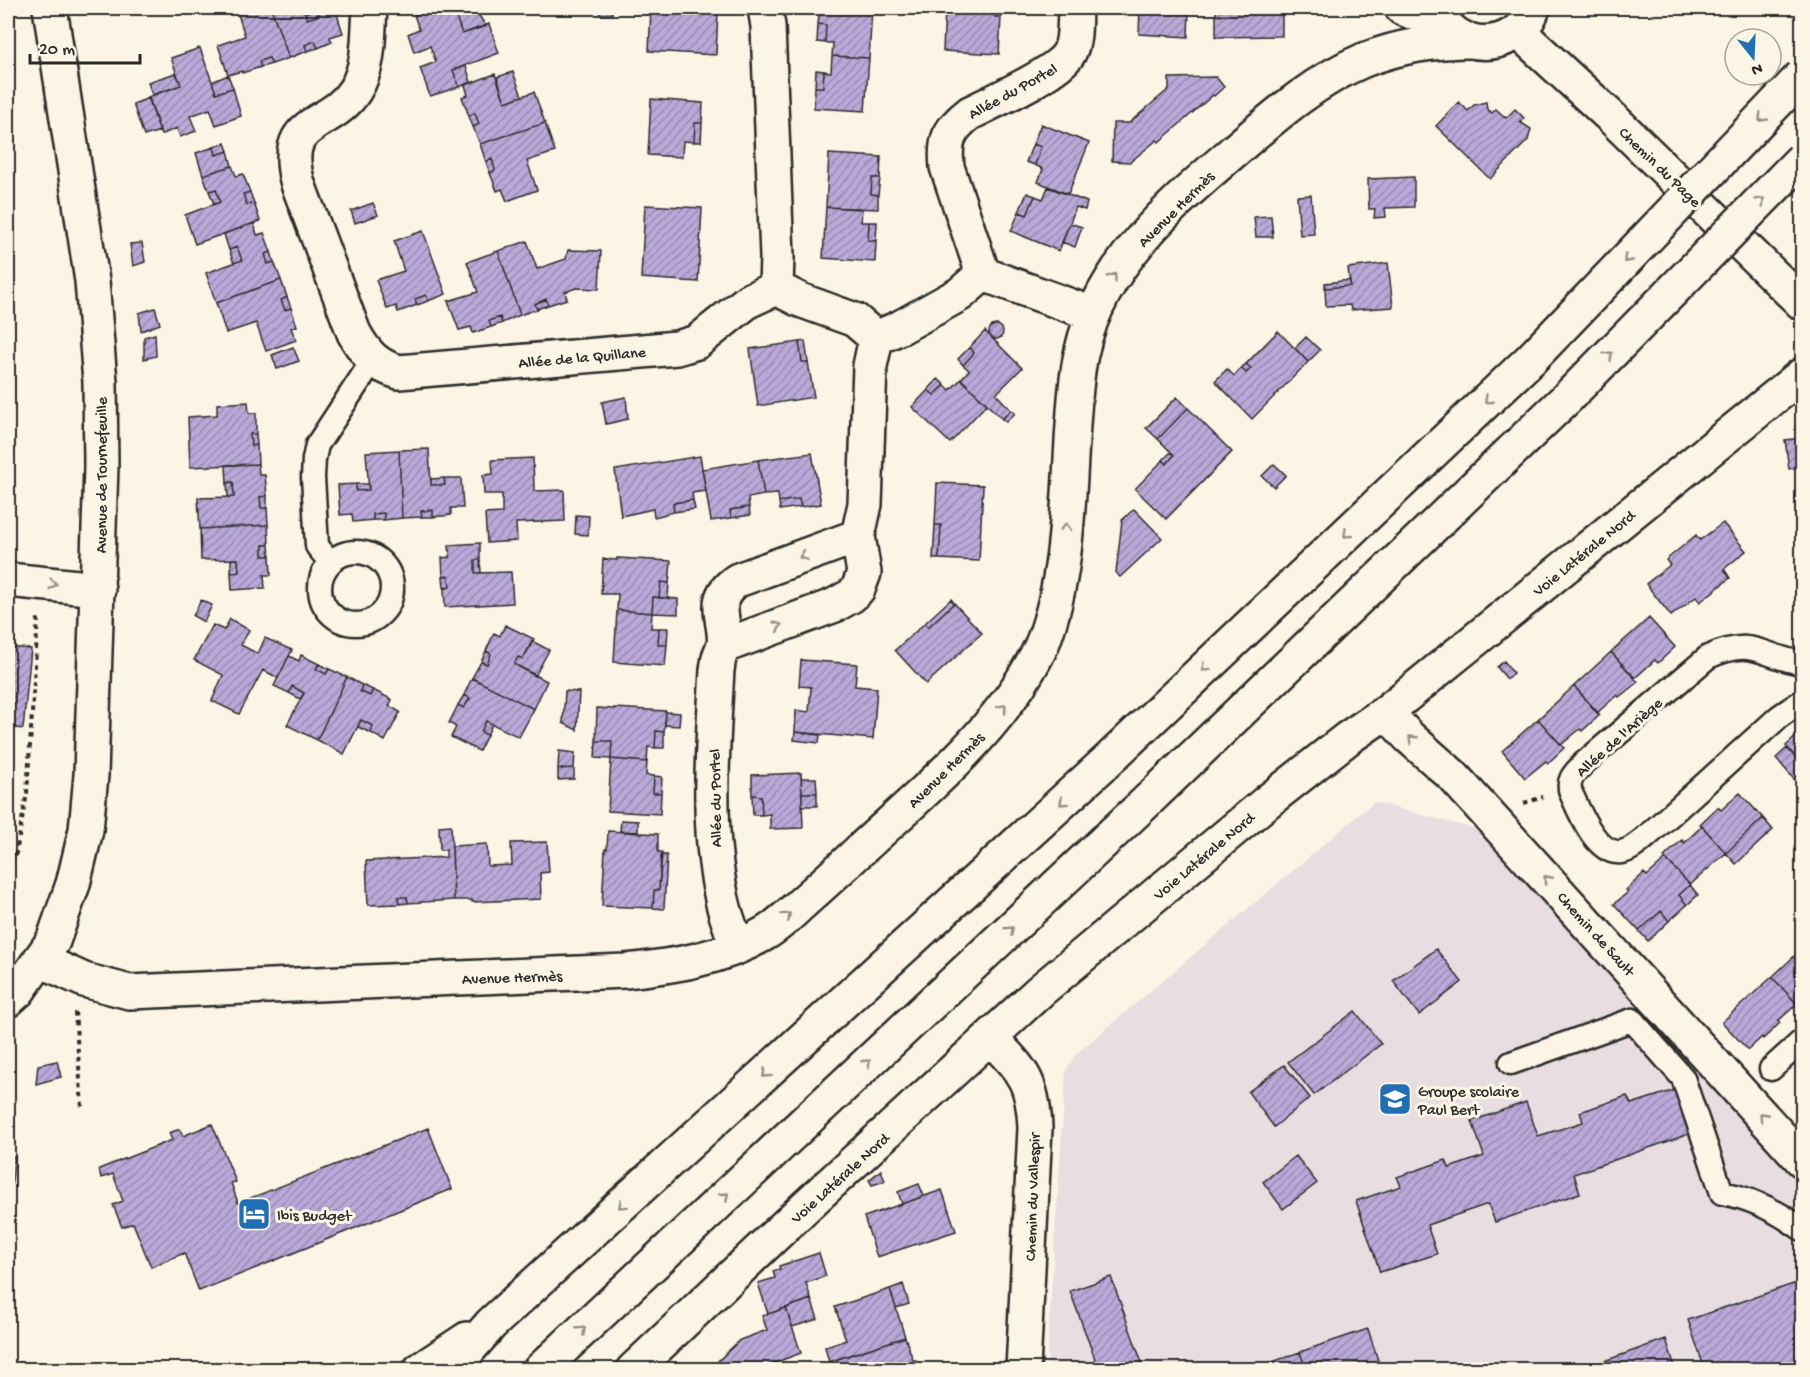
<svg xmlns="http://www.w3.org/2000/svg" width="1810" height="1377" viewBox="0 0 1810 1377" font-family="'Gochi Hand',sans-serif">
<defs>
<pattern id="building-hatch" width="6" height="6" patternUnits="userSpaceOnUse" patternTransform="scale(1.5)"><rect width="6" height="6" fill="#b9a9d9"/><path d="M-1 1l2-2M0 6l6-6M5 7l2-2" fill="none" stroke="#978ab0"/></pattern>
</defs>
<rect width="100%" height="100%" fill="#fcf5e5"/>
<filter id="ink" filterUnits="userSpaceOnUse"><feTurbulence type="fractalNoise" baseFrequency=".0167" numOctaves="2"/><feDisplacementMap in="SourceGraphic" scale="12" xChannelSelector="R" yChannelSelector="G"/><feConvolveMatrix kernelMatrix="1 2 1 2 8 2 1 2 1" color-interpolation-filters="sRGB"/></filter>
<g filter="url(#ink)">
<path fill="#e8dee1" d="M1374,802L1483,831L1802,1184V1369L1046,1370L1066,1070L1076,1054Z"/>
<path fill="url(#building-hatch)" stroke="#2b2b2b" stroke-width="1.5" d="M236,8H271L289,58L272,64L269,58L259,61L261,67L242,73V71L228,75L218,45L245,36Z
M271,8H303L307,19L319,15L316,9L335,8L343,33L330,37L332,42L318,48L315,41L305,45L307,51L289,58Z
M437,8H453L462,34L489,24L499,53L453,70L459,87L430,96L420,68L436,62L430,46L414,52L408,34L419,29L414,15Z
M453,8H474L486,26L462,34Z
M601,8H612V14H600Z
M651,8H712L711,11L718,12L716,55L649,51Z
M820,8H872L869,58L832,56L833,43H825L826,25L818,24Z
M945,8H996L995,17H1001L999,54L943,51Z
M996,8H1002L1001,17H995Z
M1140,8H1189L1188,37L1139,34Z
M1216,8H1282V36L1216,37Z
M316,9L319,15L307,19L305,13Z
M818,24L826,25L825,43L817,42Z
M315,41L318,48L307,51L305,45Z
M200,48L216,93L233,88L241,116L216,125L210,109L190,116L196,131L180,137L177,128L161,135L148,97L181,85L171,58Z
M832,56L869,58L865,111L814,108L815,87H823L824,71L831,72Z
M269,58L272,64L261,67L259,61Z
M466,66L471,82L459,87L453,70Z
M816,70L824,71L823,87H815Z
M513,72L522,96L505,102L497,77Z
M176,73L181,85L152,95L148,82Z
M495,74L505,102L534,92L545,123L480,144L473,127L479,124L475,113L469,116L462,97L468,95L465,85Z
M228,75L233,88L216,93L212,82Z
M1216,77L1224,87L1214,96L1213,95L1159,142L1157,140L1130,162L1112,161L1113,123H1129L1169,89V78Z
M149,98L160,131L144,136L133,104Z
M651,99L703,103L702,123H695L694,142L683,141L682,157L648,155Z
M1459,102L1468,111L1474,105L1486,102L1487,109L1492,113L1496,109L1506,118L1515,109L1524,118L1520,122L1531,129L1528,140L1490,179L1436,126Z
M475,113L479,124L473,127L469,116Z
M545,123L555,152L527,161L537,190L507,201L502,189L497,191L490,173L495,170L492,159L486,162L480,144Z
M695,123H702L701,142H694Z
M1041,124L1089,143L1068,194L1038,182L1043,169L1035,165L1041,147L1033,144Z
M225,143L228,151L216,155L214,147Z
M1033,144L1041,147L1035,165L1026,162Z
M214,147L216,155L228,151L232,166L203,175L196,153Z
M829,154L881,157L880,178H872L871,194L878,195V209L826,207Z
M492,159L495,170L490,173L486,162Z
M232,166L236,176L243,174L250,192L243,194L247,205L254,203L260,221L195,244L185,215L220,202L216,189L209,191L203,175Z
M1414,177V207L1385,208L1386,217L1374,218L1375,209H1369L1368,179Z
M872,178H880L878,195L871,194Z
M1048,187L1087,202L1085,210L1076,207L1059,251L1011,231L1019,212L1027,215L1035,196L1043,199Z
M216,189L220,202L214,204L209,191Z
M250,192L254,203L247,205L243,194Z
M1027,193L1035,196L1027,215L1019,212Z
M1311,195L1314,234L1300,235L1297,196Z
M373,203L378,215L355,223L351,211Z
M645,205L702,208L698,282L641,278Z
M826,207L862,209L861,222H869L868,240L876,241L875,262L823,258Z
M1271,216L1273,237H1256L1254,217Z
M869,222H877L876,241L868,240Z
M254,223L257,235L264,233L271,252L265,254L268,264L274,262L281,280L216,303L206,273L242,260L237,247L229,250L224,234Z
M1070,223L1082,227L1075,247L1062,242Z
M423,231L446,294L428,301L426,295L415,299L417,305L398,312L396,306L387,309L376,280L404,271L394,241Z
M527,241L537,269L566,259L568,250L601,251L599,289L576,288L565,292L567,299L548,305L546,299L535,304L537,309L520,315L498,251Z
M142,243L145,262L133,266L130,244Z
M237,247L242,260L234,263L229,250Z
M498,251L520,315L502,323L500,317L489,321L491,327L473,333L471,327L459,330L448,301L478,292L467,262Z
M271,252L274,262L268,264L265,254Z
M1388,263L1393,307L1351,310L1350,305L1326,306L1325,288L1350,286L1348,268Z
M281,280L287,297L281,300L285,310L291,308L297,326L291,328L296,340L266,351L256,323L226,333L216,303Z
M1350,280V286L1325,288V283Z
M426,295L428,301L417,305L415,299Z
M287,297L291,308L285,310L281,300Z
M546,299L548,305L537,309L535,304Z
M155,308L160,324L141,331L139,313Z
M500,317L502,323L491,327L489,321Z
M989 332a7 7 0 1 1 14 0a7 7 0 1 1-14 0Z
M985,331L1022,368L996,394L1011,410L1002,419L961,379L969,370L963,365L974,353L970,347Z
M1278,331L1308,362L1252,419L1215,381L1227,369L1234,376L1241,368L1246,373L1251,368L1246,364Z
M155,334L156,356L144,359V337Z
M1306,337L1320,350L1308,362L1295,348Z
M805,341L808,362H802L799,342Z
M799,342L802,362H808L814,397L758,406L750,349Z
M293,347L299,361L277,369L272,355Z
M970,347L974,353L963,365L958,359Z
M1246,364L1251,368L1246,373L1241,368Z
M938,379L945,385L934,395L928,390Z
M961,379L987,404L950,443L912,407L928,390L934,395L945,385L950,390Z
M626,397L628,419L606,424L602,402Z
M1177,397L1188,408L1158,439L1146,428Z
M248,402L249,413H256V434H250L251,446L257,445L258,464L190,467L188,417L217,415V404Z
M1188,408L1232,452L1166,519L1135,489L1163,460L1167,464L1174,455L1158,439Z
M1011,410L1015,413L1006,422L1002,419Z
M250,434H256L257,445L251,446Z
M1802,438V467L1789,469L1785,440Z
M429,449L431,485H445L444,478H461L463,508H451V515L433,517V510L421,511L422,517L402,518L399,450Z
M399,450L402,518L384,520V513L373,514V520L353,522L352,514L340,515L338,485L356,484V491L369,490L366,452Z
M1171,452L1174,455L1167,464L1163,460Z
M812,453L821,504L801,507L799,499L779,502L778,494L764,495L758,460Z
M700,456L706,491L692,493L693,500L673,503L674,512L654,517L653,509L621,516L615,470Z
M533,458L534,491L564,490L565,521L516,523L517,541L487,543L485,514L502,513V494H484L483,475L493,474L492,460Z
M758,460L764,495L748,498L749,507L730,510L731,518L711,521L702,469Z
M8,461H11L8,493Z
M258,464L259,475H265L267,496L260,497L261,508H267L268,525L200,529L198,498L234,497L233,482L227,483L226,465Z
M1274,464L1286,475L1274,487L1262,476Z
M444,478L445,485H431V479Z
M233,482L234,497H228L227,483Z
M937,483L983,485L979,561L939,559L941,525H935Z
M356,484H368L369,490L356,491Z
M267,496V508H261L260,497Z
M799,499L801,507L780,510L779,502Z
M693,500L695,509L674,512L673,503Z
M749,507L750,515L731,518L730,510Z
M1134,509L1162,538L1120,577L1116,573L1122,520Z
M433,510V517H422L421,511Z
M384,513V520H373V514Z
M576,515L589,516L588,535L575,534Z
M1723,523L1746,551L1724,569L1730,578L1700,602L1696,597L1671,616L1646,584L1670,565L1666,560L1696,535L1700,540Z
M268,525L269,545H263V556H270L271,575H264L265,588L232,590L231,573L239,572L238,559L201,560L200,529Z
M935,525H941L939,559H933Z
M480,543V560H475V573L511,572L513,603L445,607L444,589L450,587L449,576H443L442,558L450,557L449,545Z
M263,545H269L270,556H263Z
M617,558L671,561L669,583L661,582L659,598L653,597L652,613L617,610L618,594H601L603,559L617,560Z
M231,559H238L239,572L231,573Z
M475,560H480L481,573H475Z
M443,576H449L450,587L444,588Z
M661,582L669,583L668,598H659Z
M653,597L678,599V614L652,613Z
M951,599L954,603L928,627L925,623Z
M201,600L212,605L204,622L193,616Z
M954,603L982,633L926,684L895,650L925,623L928,627Z
M617,610L652,613L651,628H659L658,645H667L665,666L614,662Z
M1649,618L1675,647L1658,663L1655,660L1635,678L1611,652Z
M230,619L249,630L241,645L258,654L265,638L292,650L278,678L263,670L239,714L212,701L223,675L194,660L213,625L224,630Z
M505,625L534,639L523,659L518,657L514,664L547,681L534,709L472,678L481,662L487,664L491,654L486,651L494,633L500,636Z
M659,628H668L667,645H658Z
M532,641L549,650L535,676L514,664L518,657L523,659Z
M8,647L31,649L23,729L8,727Z
M486,651L491,654L487,664L481,662Z
M1611,652L1638,682L1619,697L1617,695L1597,713L1574,686Z
M301,655L319,664L316,669L326,674L329,669L347,677L317,740L287,725L304,693L292,686L289,693L274,686L289,656L299,661Z
M801,660L857,664L855,686L877,688L873,739L795,732L796,710L809,712L810,700L811,687L799,686Z
M1504,661L1513,673L1507,679L1497,667Z
M319,664L329,669L326,674L316,669Z
M347,677L362,685L360,691L370,696L373,690L391,699L392,700L389,706L400,712L385,741L371,733L373,726L361,720L344,754L317,740Z
M472,678L534,709L519,737L486,721L481,732L487,735L479,751L451,737L456,727L449,723L458,705L464,708L470,698L464,695Z
M362,685L373,690L370,696L360,691Z
M292,686L304,693L300,699L289,693Z
M1574,686L1600,715L1582,731L1580,729L1561,745L1538,719Z
M565,691L579,692L577,730L563,723Z
M464,695L470,698L464,708L458,705Z
M597,708L614,709V708L666,711L664,732L656,731L655,748L648,747L647,762L611,759L612,741H596Z
M666,712L680,713L679,726L665,725Z
M1538,719L1564,748L1548,763L1546,761L1525,778L1502,751Z
M361,720L373,726L371,733L358,727Z
M486,721L492,724L487,735L481,732Z
M656,731L664,732V748H655Z
M1802,731V765L1786,746Z
M795,732L820,735L819,743L794,740Z
M596,741H612L611,759L595,758Z
M1787,748L1802,765V789L1776,758Z
M559,751L575,753L574,768L558,769Z
M611,759L647,762L646,775L654,776L653,793H661L660,814L608,811Z
M574,768V779L558,780V769Z
M801,773L803,828L770,829V814L762,815L761,796L752,795V775Z
M654,776L662,777L661,793H653Z
M801,778H816L817,793H802Z
M802,793H817V806H802Z
M1740,793L1763,818L1726,853L1700,824L1718,807L1721,810Z
M752,795L761,796L762,815H753Z
M1763,818L1773,830L1736,864L1726,853Z
M621,820L638,821V832L620,831Z
M451,825L454,900L408,903L407,897H398L399,904L368,905L366,861L446,857V850H440L439,826Z
M1702,826L1726,853L1690,885L1664,857L1682,840L1684,843Z
M608,831L658,834V852H662L659,890H654L653,908L602,906L605,849H607Z
M547,842L549,872L540,873L541,899L472,902V900H454L452,846L487,844L488,866L512,865L511,843Z
M661,855H667L664,909L653,908L654,890H659Z
M1666,859L1690,885L1679,895L1687,905L1669,921L1661,911L1639,931L1614,904L1628,892L1626,890L1644,873L1647,876Z
M1690,885L1698,895L1687,905L1679,895Z
M398,897H407L408,903L399,904Z
M1661,911L1669,921L1648,941L1639,931Z
M1436,949L1462,982L1419,1015L1393,981Z
M1802,949V1003L1799,1006L1772,977Z
M1772,977L1797,1004L1778,1021L1780,1023L1763,1039L1762,1037L1748,1050L1722,1022Z
M1355,1011L1381,1044L1314,1095L1288,1062Z
M57,1061L61,1077L36,1084L38,1065Z
M1284,1065L1310,1098L1274,1127L1248,1092Z
M1675,1090L1689,1134L1574,1174L1580,1193L1495,1222L1488,1204L1427,1225L1437,1254L1380,1272L1356,1201L1401,1186L1397,1177L1446,1160L1449,1168L1484,1156L1472,1121L1526,1102L1538,1136L1583,1122L1580,1112L1627,1096L1631,1104Z
M212,1124L236,1182L231,1183L238,1203L428,1128L452,1189L199,1291L184,1253L151,1267L133,1223L122,1227L113,1205L123,1201L113,1174L101,1178L99,1169L172,1140L169,1133L180,1129L183,1136Z
M8,1156L15,1157L8,1213Z
M1296,1156L1317,1183L1283,1209L1263,1182Z
M881,1170L885,1181L872,1185L869,1180Z
M919,1184L924,1196L902,1204L898,1192Z
M942,1190L956,1231L877,1257L864,1217Z
M819,1253L826,1276L806,1283L811,1299L768,1314L758,1283L775,1278L773,1271L780,1269L779,1266Z
M1111,1277L1142,1363L1124,1370H1099L1070,1291Z
M1802,1281V1370H1705L1688,1320Z
M903,1284L909,1304L896,1308L890,1289Z
M890,1289L905,1337L829,1362L825,1347L846,1340L835,1307Z
M811,1299L818,1319L792,1327L786,1308Z
M786,1308L801,1353L755,1370H718L721,1368L718,1361L740,1340L767,1330L762,1316Z
M1368,1329L1381,1370H1306L1300,1352Z
M905,1337L913,1360H916L920,1370H841L837,1359Z
M1666,1339L1676,1370H1601L1599,1363Z
M1300,1352L1306,1370H1250Z
M1599,1363L1601,1370H1580Z"/>
<g fill="none" stroke-linecap="round" stroke-linejoin="round">
<defs>
<path id="lane" d="M320 588a36 36 0 1 1 72 0a36 36 0 1 1-72 0Z
M330,562L317,546L313,477L314,459L317,445L373,360
M1802,663C1760,656 1754,636 1708,657L1584,763C1576,772 1566,779 1571,793C1579,811 1596,855 1621,852C1630,851 1639,843 1646,837L1780,716L1802,701
M1511,1063L1632,1020L1683,1078L1722,1193C1752,1198 1777,1211 1802,1229
M1771,1069L1802,1041"/>
<path id="street" d="M370,8C368,34 370,67 355,90C330,130 279,116 298,184L354,333C365,353 376,366 399,372L677,348L697,342L748,301L776,288
M765,8L768,26L777,257L776,288L800,300L855,320L876,338
M1075,8C1074,22 1076,40 1069,53C1059,72 992,102 970,113C949,129 944,140 947,167L983,274L1093,314
M8,580L98,589
M724,646L835,605L851,596L858,589L864,573L858,536L865,504L870,366L876,338L901,327L960,294L983,274
M1386,712L1409,737L1452,775L1802,1160
M738,947C731,930 724,912 721,894C706,822 713,743 717,670C718,665 718,660 720,655C720,655 723,647 724,646C728,621 707,600 738,580L858,536
M40,960L84,980L129,992L625,971C673,966 721,959 764,934C778,926 789,915 801,904C820,887 839,870 857,853C915,799 981,746 1023,679C1030,667 1038,655 1043,642C1069,574 1068,497 1073,425C1075,399 1076,374 1082,350C1102,262 1175,202 1240,146C1277,114 1318,79 1364,60C1400,46 1433,41 1472,41
M991,1038C1022,1071 1033,1080 1035,1128L1023,1370
M633,1370L805,1207L1040,991L1268,801L1348,738L1386,712L1802,375"/>
<path id="secondary" d="M1402,8L1418,15L1445,22
M1438,8C1450,55 1519,53 1533,8
M1518,31L1609,115L1802,303
M8,1000L18,991L53,941L73,884L86,830L91,775L101,466L100,382L92,281L50,8"/>
<path id="highway" d="M420,1370L467,1339
M451,1370L491,1324L1106,762L1531,359
M540,1370L1143,805L1568,397"/>
</defs>
<use href="#lane" stroke="#2b2b2b" stroke-width="27"/>
<use href="#street" stroke="#2b2b2b" stroke-width="38"/>
<use href="#secondary" stroke="#2b2b2b" stroke-width="38"/>
<use href="#highway" stroke="#2b2b2b" stroke-width="38"/>
<path stroke="#2b2b2b" stroke-width="4" stroke-dasharray="4.5 4.5" stroke-linecap="butt" d="M1524,803L1543,797
M8,872L16,853L27,793L38,618
M75,1012L82,1107"/>
<use href="#lane" stroke="#fcf5e5" stroke-width="22"/>
<use href="#street" stroke="#fcf5e5" stroke-width="33"/>
<use href="#secondary" stroke="#fcf5e5" stroke-width="33"/>
<use href="#highway" stroke="#fcf5e5" stroke-width="33"/>
<defs>
<path id="highway-bridge" d="M1531,359L1802,76
M1568,397L1802,159"/>
</defs>
<use href="#highway-bridge" stroke="#2b2b2b" stroke-width="38" stroke-linecap="butt"/>
<use href="#highway-bridge" stroke="#fcf5e5" stroke-width="33"/>
</g>
<defs><path id="oneway-chevron" d="M-2-3.5L2.5 0L-2 3.5" fill="none" stroke-width="1.6" stroke-linecap="round" stroke-linejoin="round" transform="scale(1.5)"/></defs>
<g stroke="#949088">
<use href="#oneway-chevron" transform="translate(1762 118) rotate(134)"/>
<use href="#oneway-chevron" transform="translate(1761 201) rotate(-45)"/>
<use href="#oneway-chevron" transform="translate(1627 259) rotate(134)"/>
<use href="#oneway-chevron" transform="translate(1113 277) rotate(-56)"/>
<use href="#oneway-chevron" transform="translate(1609 355) rotate(-45)"/>
<use href="#oneway-chevron" transform="translate(1488 400) rotate(136)"/>
<use href="#oneway-chevron" transform="translate(1066 527) rotate(-86)"/>
<use href="#oneway-chevron" transform="translate(1347 534) rotate(136)"/>
<use href="#oneway-chevron" transform="translate(803 556) rotate(160)"/>
<use href="#oneway-chevron" transform="translate(53 584) rotate(6)"/>
<use href="#oneway-chevron" transform="translate(778 626) rotate(-21)"/>
<use href="#oneway-chevron" transform="translate(1205 668) rotate(136)"/>
<use href="#oneway-chevron" transform="translate(1003 708) rotate(-50)"/>
<use href="#oneway-chevron" transform="translate(1412 739) rotate(-137)"/>
<use href="#oneway-chevron" transform="translate(1063 802) rotate(138)"/>
<use href="#oneway-chevron" transform="translate(1547 879) rotate(-132)"/>
<use href="#oneway-chevron" transform="translate(787 916) rotate(-42)"/>
<use href="#oneway-chevron" transform="translate(1010 930) rotate(-43)"/>
<use href="#oneway-chevron" transform="translate(867 1063) rotate(-43)"/>
<use href="#oneway-chevron" transform="translate(766 1074) rotate(138)"/>
<use href="#oneway-chevron" transform="translate(1763 1116) rotate(-132)"/>
<use href="#oneway-chevron" transform="translate(725 1196) rotate(-43)"/>
<use href="#oneway-chevron" transform="translate(622 1205) rotate(138)"/>
<use href="#oneway-chevron" transform="translate(582 1330) rotate(-43)"/>
</g>
</g>
<defs>
<symbol id="school-square" viewBox="-11 -11 22 22"><rect x="-9" y="-9" width="18" height="18" rx="4" fill="#1f6fb2" stroke="#fcf5e5"/><path d="M0-5L7-2L0 1L-7-2ZM-4 1L0 2.5L4 1V4Q0 6-4 4Z" fill="#fff"/></symbol>
<symbol id="hotel-square" viewBox="-11 -11 22 22"><rect x="-9" y="-9" width="18" height="18" rx="4" fill="#1f6fb2" stroke="#fcf5e5"/><path d="M-6-4.5h1.5V1H6V5H4.5V3h-9V5H-6ZM-4 0a1.8 1.8 0 1 1 3.6 0ZM.5 0V-2.5h3Q6-2.5 6 0Z" fill="#fff"/></symbol>
</defs>
<g fill-rule="evenodd">
<use href="#school-square" x="1376" y="1080" width="38" height="38"/>
<use href="#hotel-square" x="235" y="1195" width="38" height="38"/>
</g>
<g text-anchor="middle" stroke-width="6" stroke-linejoin="round" paint-order="stroke">
<g font-size="16" fill="#2b2b2b" stroke="#fcf5e5">
<text transform="translate(1012 90) rotate(-29)" y="6">Allée du Portel</text>
<text transform="translate(1661 166) rotate(44)" y="6">Chemin du Page</text>
<text transform="translate(1175 208) rotate(-45)" y="6">Avenue Hermès</text>
<text transform="translate(582 356) rotate(-5)" y="6">Allée de la Quillane</text>
<text transform="translate(100 475) rotate(-90)" y="6">Avenue de Tournefeuille</text>
<text transform="translate(1583 552) rotate(-39)" y="6">Voie Latérale Nord</text>
<text transform="translate(1618 736) rotate(-42)" y="6">Allée de l'Ariège</text>
<text transform="translate(945 769) rotate(-45)" y="6">Avenue Hermès</text>
<text transform="translate(714 798) rotate(-91)" y="6">Allée du Portel</text>
<text transform="translate(1203 855) rotate(-40)" y="6">Voie Latérale Nord</text>
<text transform="translate(1597 933) rotate(48)" y="6">Chemin de Sault</text>
<text transform="translate(512 976) rotate(-2)" y="6">Avenue Hermès</text>
<text transform="translate(839 1177) rotate(-42)" y="6">Voie Latérale Nord</text>
<text transform="translate(1031 1197) rotate(-88)" y="6">Chemin du Vallespir</text>
</g>
<g font-size="16" fill="#2b2b2b" stroke="#fcf5e5" text-anchor="start">
<text x="1418" y="1096">Groupe scolaire<tspan x="1418" dy="18">Paul Bert</tspan></text>
<text x="277" y="1220">Ibis Budget</text>
</g>
</g>
<rect width="1810" height="1377" fill="none" stroke="#fcf5e5" stroke-width="30"/>
<rect x="15" y="15" width="1780" height="1347" fill="none" stroke="#2b2b2b" stroke-width="2" filter="url(#ink)"/>
<g transform="translate(1753 57) rotate(162)"><circle r="28" fill="#fcf5e5" stroke="#a8a49b" stroke-width="1.5"/>
<path d="M0-4.5L10 22L0 15L-10 22Z" fill="#1f6fb2"/>
<text y="-9" font-size="16" font-weight="bold" text-anchor="middle" fill="#2b2b2b">N</text>
</g>
<path d="M30 54v9h110v-9" fill="none" stroke="#2b2b2b" stroke-width="3"/>
<text x="39" y="54" font-size="18" fill="#2b2b2b" stroke="#fcf5e5" stroke-width="4.5" paint-order="stroke">20 m</text>
</svg>
